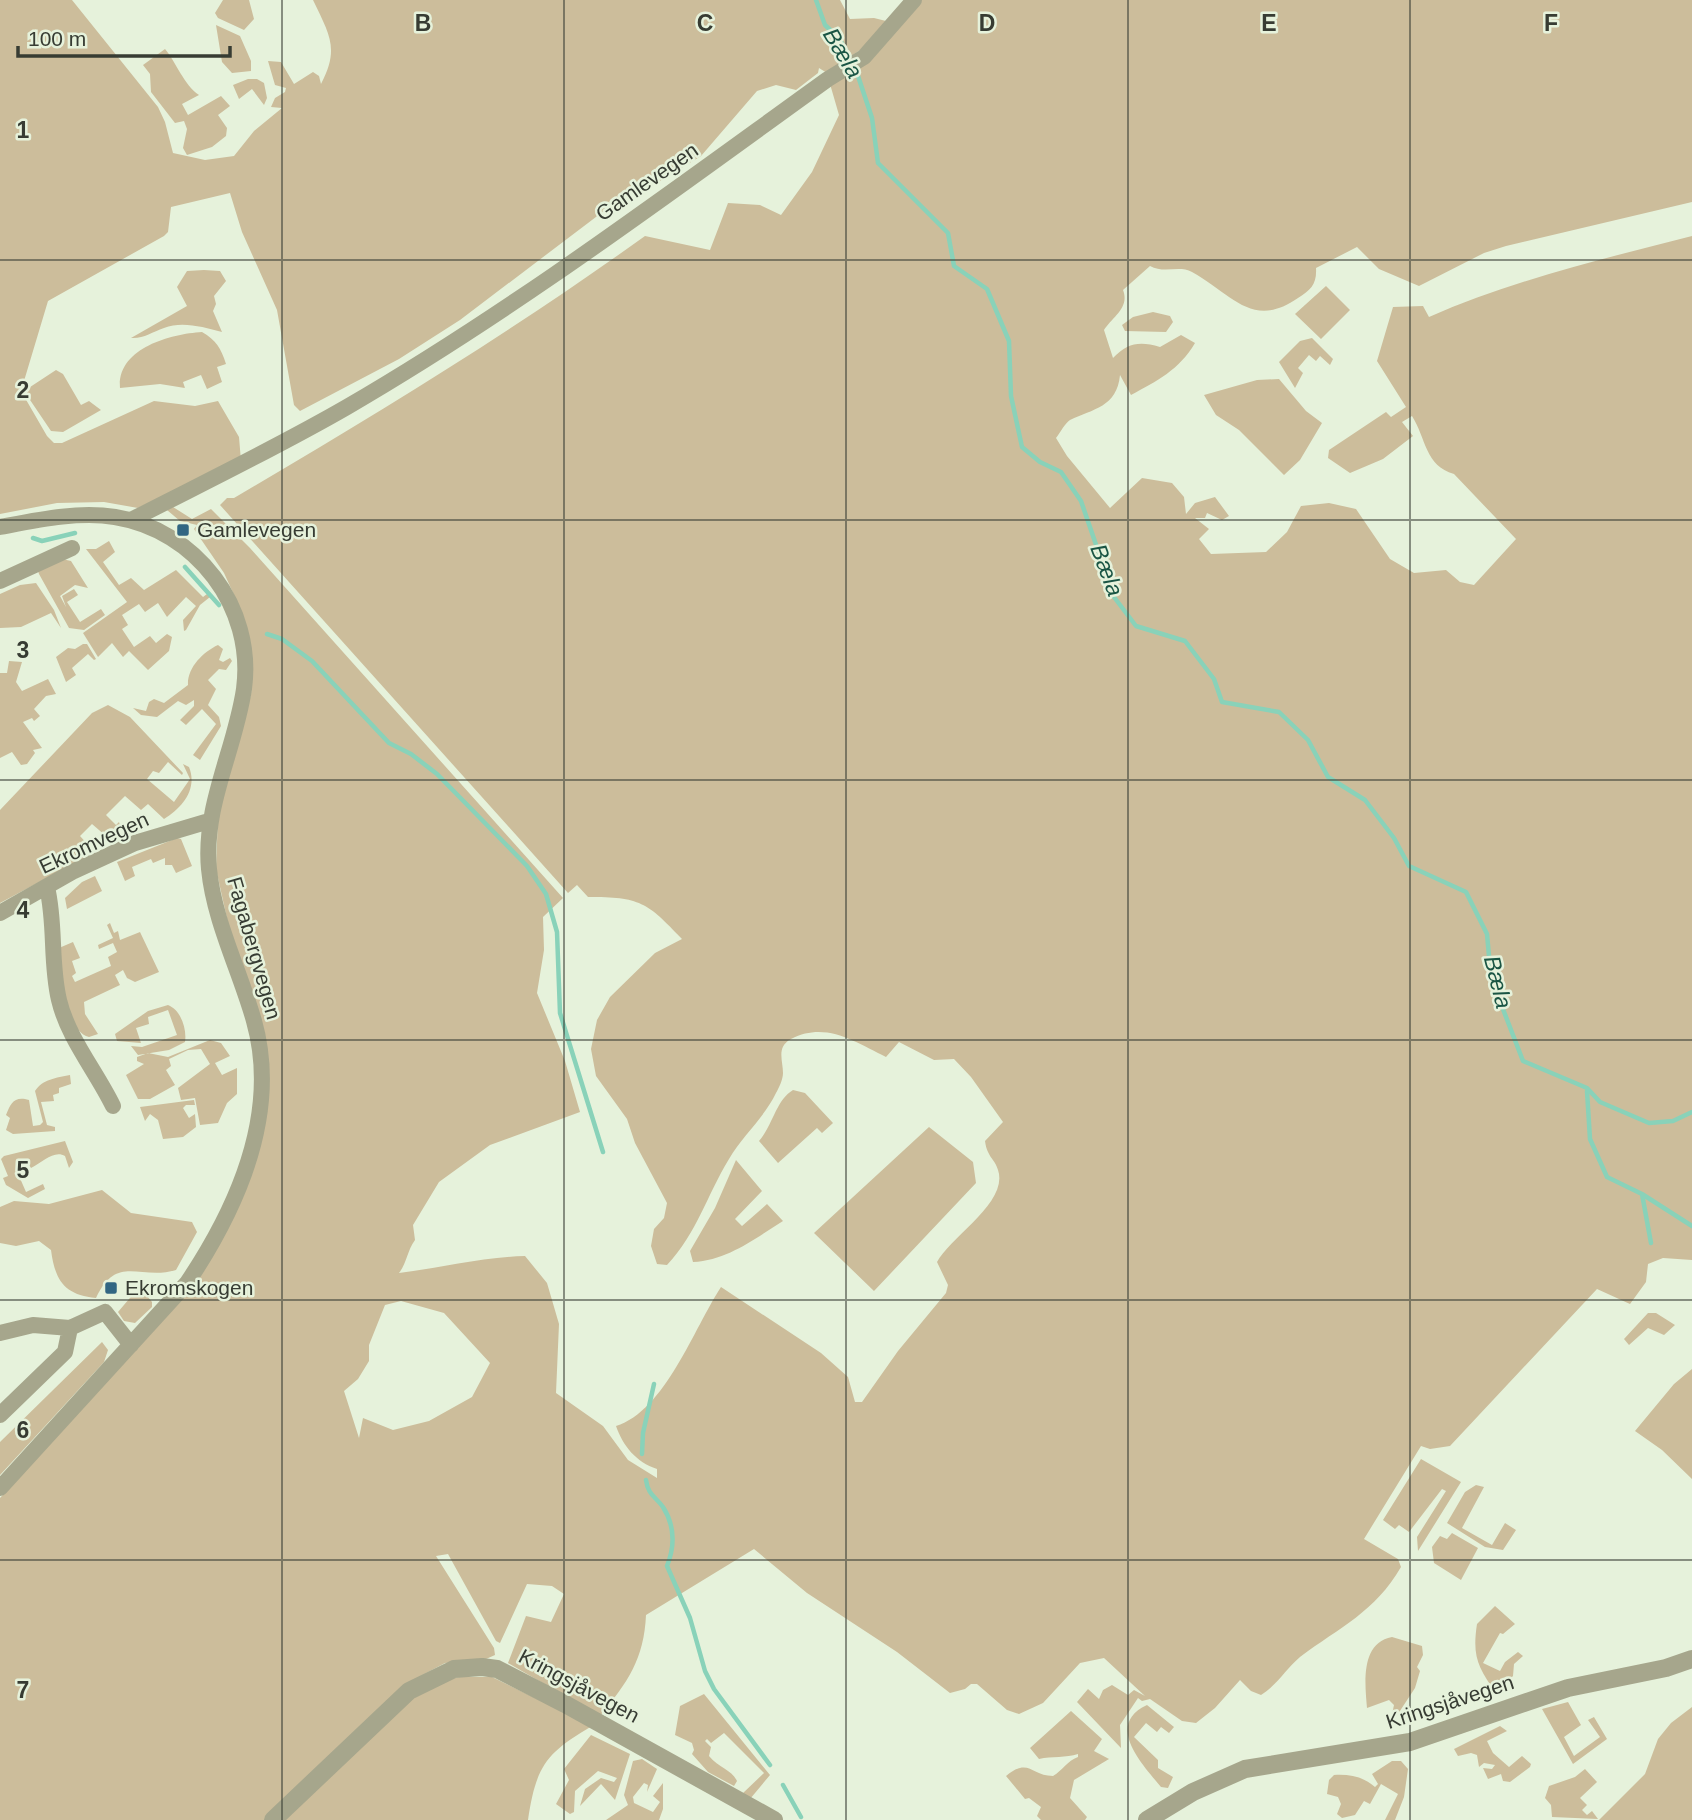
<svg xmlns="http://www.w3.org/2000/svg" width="1692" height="1820" viewBox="0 0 1692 1820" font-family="Arial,sans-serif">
<rect width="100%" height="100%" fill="#e6f2db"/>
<path fill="#ccbd9b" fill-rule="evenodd" d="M0,0H72L158,107L165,122L173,153L205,160L234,156L254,131L282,108L271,107L275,98L285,92L286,88L275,85L268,61L281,62L294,84L313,72L319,76L321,84C340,48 329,34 313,0H840L850,19L874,18L890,22L873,41L827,73L819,68L818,73L796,90L776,85L757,91L701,156L650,187L625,195L460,320L399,359L300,411L294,405L277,310L242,232L230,193L171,207L168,232L164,236L48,301L21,391L47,436L54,443H62L154,401L195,406L218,401L239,437L241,461L138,508L104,502L57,503L0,514Z
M223,0H249L254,19L244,30L218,18L215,13Z
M919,0H1692V202L1506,246L1484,253L1419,286L1379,269L1357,247L1316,268C1317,284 1311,290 1298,298C1252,330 1232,294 1192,272C1179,265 1164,274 1150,266L1123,290C1130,308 1112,317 1104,330L1113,358C1128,343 1139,341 1160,347L1181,335L1195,343C1179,370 1157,381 1131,395L1120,375C1117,407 1093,409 1070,420C1065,423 1060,433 1056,438L1067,456L1110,508L1142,478L1172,483L1184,497L1186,514L1195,503L1215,497L1229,516L1222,520L1207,513L1205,518H1195L1209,529L1199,539L1211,554L1266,552L1287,532L1301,506L1329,503L1356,509L1390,559L1414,573L1446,570L1460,582L1474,585L1516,539L1454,474C1425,466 1426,438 1412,416L1402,422L1413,436L1383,459L1350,473L1328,458L1329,450L1386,412L1391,417L1406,407L1377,361L1393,307L1423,306L1429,317C1514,280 1602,259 1692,236V1260L1663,1258L1648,1264L1646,1282L1630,1304L1597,1289L1450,1446L1430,1449L1421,1446L1364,1539L1398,1559L1401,1567C1375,1612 1340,1627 1300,1657C1286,1669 1277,1685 1261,1695L1251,1691L1240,1680L1215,1708L1196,1723L1182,1721L1150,1699L1142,1701L1138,1698L1120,1725L1121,1748L1077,1702L1088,1689L1099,1699L1103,1690L1112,1685L1128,1695L1134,1690L1145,1696L1104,1658L1080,1663L1043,1703L1019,1714L1007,1710L977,1684H971L965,1689L950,1693L897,1652L807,1593L754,1549L646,1615C644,1659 628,1682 600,1716L508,1663L526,1616L551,1622L564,1594L552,1586L527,1584L500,1643L496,1641L448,1554L436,1556L494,1648L495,1655L486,1659L445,1663L415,1679L267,1820H0V1498L199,1276L268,1098L266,1047L228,923L216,869L218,816L251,694L253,669L240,608L224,573L194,529L197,525L180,521L167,510L173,507L192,519L211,509L250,548L563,898L543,917L544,950L537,993L565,1061L580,1112L490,1145L439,1182L413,1225L415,1240C407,1251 407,1263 399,1273C441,1268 482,1257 525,1256L547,1283L559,1324L556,1393L603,1426L628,1460L657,1478V1469C636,1462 623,1446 616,1426C665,1411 694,1328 721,1287L821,1353L848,1377L855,1402H862L898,1351L946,1293L948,1285L937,1262C950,1237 1009,1202 998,1170C995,1159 987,1157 985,1141L1003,1122L971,1077L954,1059L934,1060L899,1042L886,1057C855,1042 826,1021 791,1039C776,1047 783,1061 783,1073C783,1079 779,1088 776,1093C764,1118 743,1135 729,1159C707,1195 697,1233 667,1265L657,1264L651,1246L654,1229L664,1218L667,1203L635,1143L627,1119L596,1076L591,1049L597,1020L610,997L655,953L682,939C647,902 640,897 588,897L577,885L568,893L220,505L227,498H234C375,415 513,331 645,236L710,250L728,203L760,205L781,215L812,172L839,115L830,84ZM401,1301L444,1313L490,1363L472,1397L429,1421L393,1430L363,1418L359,1438L344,1391L358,1379L369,1361V1345L385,1305Z
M216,25L240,36L251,61V71L232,73L222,62Z
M165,49C176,62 184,85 199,95L182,104L188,115L221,96L230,106L218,115L227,128L226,136L212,147L187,155L183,148L187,129L184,121L175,123L151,92L150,74L143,65Z
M248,79H257L264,83L267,98L264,105L252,89L239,99L233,85Z
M204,270L220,271L226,281L214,296L216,304L213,311L222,332C203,327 182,321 164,328C152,332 143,339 131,338L187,306L177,287L187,271Z
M1326,286L1350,310L1321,339L1295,314Z
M1153,312L1170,316L1173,322L1166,332L1125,331L1122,325L1133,317Z
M202,332C216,340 221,348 226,364L217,367L222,382L207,389L201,375L183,382L185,388L160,384L120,388C117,349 169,334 202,332Z
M1312,338L1333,359L1330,365L1320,356L1316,361L1309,355L1298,368L1303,373L1295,388L1279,362L1300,341Z
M56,370L63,374L81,405L89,401L101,410L63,432L51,431L24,391Z
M1279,379L1306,411L1322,423L1300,460L1284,475L1239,430L1216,415L1204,395L1257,380Z
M109,541L115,552L103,562L119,585L131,578L144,590L176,570L203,597L207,594L210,597L200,605L186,630L184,631L183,620L196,606L186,597L167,617L158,603L145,612L139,604L122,615L128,625L122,629L134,647L150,636L156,643L167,634L172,637L169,651L148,670L129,651L123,657L112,643L98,657L83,633L127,602L86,549H96Z
M62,559L71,561L88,588L75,585L60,596L66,607L62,596L74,589L78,595L67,602L80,622L101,609L105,615L84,630L69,628L39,574L38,571Z
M36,583L54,610L61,628L51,613L21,627L0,628V594L20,585Z
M83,644H87L96,659L94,660L88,654L72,668L76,675L66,682L56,657L68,648L75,649Z
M218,645L223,649L219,660L223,662L230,658L232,661L226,670L219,669L208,680L216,689L208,705L219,717L221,726L200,760L193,755L216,724L202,709L186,725L180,720L194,706V700L186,705L178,701L157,717L141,715L133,708L146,711L149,702L154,699L164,703L188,685C187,668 203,652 218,645Z
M9,661L22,662L16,682L22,691L48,679L56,694L46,696L34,709L40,716L34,721L32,718L23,722L42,748L33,750L35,753L27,764L21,765L12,752L0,758V673H7Z
M108,705L130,717L183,773L182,775L168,762L159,773L153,771L147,779L174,802L190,779L183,764L189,767C198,789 182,808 164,819L148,804L141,810L125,796L106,815L116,825L119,822L120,826L106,836L92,824L80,836L90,847L88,856L0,903V810L92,713Z
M177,838L181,839L192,866L176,873L172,865H165V858L153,863L151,859L132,867L135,876L125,881L117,862Z
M95,876L102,891L67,909L65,898L82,882Z
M110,923L114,933L118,931L120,940L140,932L159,972L135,982L127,978L123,970L115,975L120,985L84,1002L85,1014L98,1034L89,1037C64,1031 61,969 59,948L73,942L80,958L72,961L76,973L72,976L75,982L111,966L108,957L117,952L113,943L99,949L98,945L113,938L107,925Z
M168,1005C181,1010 187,1029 185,1042L169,1050L138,1055L131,1046L142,1047L177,1035L168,1010L148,1017L149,1024L136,1028L141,1043L117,1041L115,1034L148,1011Z
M210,1040L221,1043L230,1056L215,1063L222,1075L237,1068V1094L227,1103L218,1123L200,1125L195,1098L181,1100L178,1088L210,1064L201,1049L188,1050L169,1059L171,1066L166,1070L175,1085L150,1099H138L126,1075L144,1064L137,1061V1057L148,1053L168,1057Z
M70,1075L71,1084L59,1088V1093L53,1095L54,1101L41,1102L47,1125L55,1127V1131L13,1134L6,1130L10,1118L6,1115C11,1103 14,1096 29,1100L33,1126L40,1125L43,1122L35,1091C43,1079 56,1078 70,1075Z
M793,1090L805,1093L833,1123L822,1133L817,1128L778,1163L759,1141C773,1125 776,1100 793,1090Z
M194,1100L195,1105H186L183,1108L189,1118L195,1114L196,1127L183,1137L163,1139L158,1120L150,1114L145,1121L140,1107Z
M929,1127L973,1162L976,1183L874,1291L814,1233Z
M65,1141L73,1162L69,1168L65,1156C54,1150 43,1162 31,1168L28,1163L16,1169L26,1192L43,1184L45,1189L28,1198L6,1185L3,1178L8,1176L1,1159L4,1156Z
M736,1160L762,1191L735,1219L742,1226L767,1204L783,1221C754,1239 728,1260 693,1262L690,1251L715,1208Z
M102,1190L131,1213L192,1222L197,1232L176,1270C140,1281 117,1253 96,1298C64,1295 55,1280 51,1250L39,1241L16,1246L0,1243V1207L14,1201L49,1204Z
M143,1291L152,1302V1307L135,1323L124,1321L118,1312L135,1292Z
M1648,1313H1656L1675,1325L1664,1335L1648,1328L1629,1345L1624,1339Z
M102,1342L108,1350L104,1362L0,1475V1442Z
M1692,1369V1479L1662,1450L1635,1431L1674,1384Z
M1421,1459L1461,1482L1418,1551L1417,1537L1446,1491L1442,1489L1409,1532L1399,1525L1395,1529L1383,1520Z
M1476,1485L1484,1487L1462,1528L1492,1545L1505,1523L1516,1530L1503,1550L1485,1547L1447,1523L1465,1492Z
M1452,1533L1478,1548L1461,1580L1434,1563L1432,1547L1440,1536L1447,1539Z
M1495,1606L1515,1624L1503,1634L1500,1633L1483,1663L1500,1671L1505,1662L1518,1652L1523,1656L1514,1664L1513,1676L1496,1693C1478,1667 1472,1657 1477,1624Z
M1392,1637L1422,1646L1423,1655L1417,1667L1420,1671L1415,1688L1394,1720L1391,1719L1394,1705L1389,1700L1367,1708C1365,1684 1360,1643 1392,1637Z
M459,1677H492L592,1726C546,1753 536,1766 528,1820H285L416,1695L440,1681Z
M704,1694L770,1775L750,1799L742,1794L764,1773L724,1733L711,1743L707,1739L705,1741L711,1747L709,1756C719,1768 732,1770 737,1781L734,1786L708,1772L692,1754L694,1750L692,1743L675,1735L680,1706Z
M1568,1702L1581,1725L1564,1737L1574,1756L1600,1737L1588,1720L1594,1717L1607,1739L1573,1764L1542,1709Z
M1147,1705L1174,1727L1169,1733L1161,1727L1157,1732L1146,1723L1134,1737L1158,1760V1768L1173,1777L1168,1788L1161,1787C1143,1765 1104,1725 1147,1705Z
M1692,1707V1820H1599L1645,1774L1658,1739L1671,1723Z
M1071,1711L1102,1739L1094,1751L1109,1759L1074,1780L1070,1798L1087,1817L1085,1820H1041L1037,1816L1041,1807L1029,1798L1025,1799L1006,1776C1029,1757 1031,1776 1053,1776C1063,1770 1067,1761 1078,1757V1754C1066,1758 1052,1756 1039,1759L1030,1748Z
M1500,1726L1507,1731L1487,1741L1493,1753L1509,1767L1522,1756L1531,1764L1530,1767L1510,1782L1503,1781L1501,1774L1488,1779L1483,1768L1492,1769L1495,1765L1484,1763L1479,1767L1477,1755L1471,1753L1458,1756L1454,1749Z
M591,1735L630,1754L615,1800L601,1784L580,1806L585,1789L601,1778L614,1782L617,1778L598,1771L575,1791L574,1812L570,1814L556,1804L569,1780L564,1769Z
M642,1759L657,1769L647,1792L648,1785L644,1783L633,1797L634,1803L653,1812L660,1802L653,1796L663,1783V1809L659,1820H606L628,1805L624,1795L633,1761Z
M1392,1761H1401L1408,1769L1404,1797L1395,1820H1385L1398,1794L1381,1784L1370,1804L1364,1801L1355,1815L1342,1818L1337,1814L1341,1804L1338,1797L1327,1794L1329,1780L1334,1775C1350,1774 1364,1777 1375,1787L1378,1784L1372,1774Z
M1585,1769L1597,1782L1580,1798L1587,1805L1582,1810L1587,1815L1592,1811L1598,1819L1552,1817L1551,1805L1545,1798L1549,1786L1575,1777Z"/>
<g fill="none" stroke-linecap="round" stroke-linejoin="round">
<path stroke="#89d2b9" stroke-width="4.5" d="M816,0L825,25L839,38L851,59
M855,67L872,118L878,163L948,233L954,266L987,289L1009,341L1011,396L1022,447L1040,462L1061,472L1081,501L1114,597L1136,626L1185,641L1214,679L1222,702L1279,712L1308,740L1328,777L1365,800L1394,838L1409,866L1466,892L1487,934L1491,978L1523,1061L1587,1088L1600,1102L1649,1123L1673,1121L1692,1112
M33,538L42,541L75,533
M185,567L219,605
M267,634L282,639L312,661L389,743L411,754L437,774L527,866L546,894L557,932L560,1013L603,1152
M1587,1091L1590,1139L1607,1177L1642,1194L1692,1226
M1642,1194L1651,1243
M642,1454L643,1433L654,1384
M646,1480C648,1495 655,1496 663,1507C675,1526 675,1546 667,1566L690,1618L705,1671L714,1689L770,1765
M783,1785L801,1817"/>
<path stroke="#a6a68c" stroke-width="16" d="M131,520C203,483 276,448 347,407C514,310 671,192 828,79L864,57L914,0
M0,527C37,520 78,511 115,517C196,530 255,607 244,689C235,750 203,806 209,869C214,921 240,971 254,1021C280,1113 238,1207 187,1283L0,1488
M0,581L72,548
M47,887C56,925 50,962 59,1000C68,1038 96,1071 113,1106
M0,913L72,872L135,843L209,821
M0,1333L33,1325L70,1328L105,1312L131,1345
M0,1415L65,1352L70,1328"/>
<path stroke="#a6a68c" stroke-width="18" d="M273,1820L409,1691L454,1669L482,1667L497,1669L565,1704L774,1820
M1147,1820L1193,1792L1245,1769L1410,1742L1568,1688L1666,1668L1692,1659"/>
</g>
<path fill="none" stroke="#373c33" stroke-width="2" stroke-opacity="0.55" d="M282,0V1820M564,0V1820M846,0V1820M1128,0V1820M1410,0V1820M0,260H1692M0,520H1692M0,780H1692M0,1040H1692M0,1300H1692M0,1560H1692"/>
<g fill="#316682" stroke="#e6f2db" stroke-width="2.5">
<rect x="176" y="523" width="14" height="14" rx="3.5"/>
<rect x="104" y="1281" width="14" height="14" rx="3.5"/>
</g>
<g text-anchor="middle" stroke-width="5" stroke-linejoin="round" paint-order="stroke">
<g font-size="21" fill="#373c33" stroke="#e6f2db">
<text transform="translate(647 182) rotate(-35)" y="7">Gamlevegen</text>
<text transform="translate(94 843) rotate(-25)" y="7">Ekromvegen</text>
<text transform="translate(254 948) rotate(74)" y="7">Fagabergvegen</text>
<text transform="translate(579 1686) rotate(28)" y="7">Kringsjåvegen</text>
<text transform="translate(1450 1702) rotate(-18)" y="7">Kringsjåvegen</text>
</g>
<g font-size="21" fill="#373c33" stroke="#e6f2db" text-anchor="start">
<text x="197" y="537">Gamlevegen</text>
<text x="125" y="1295">Ekromskogen</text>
</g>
<g font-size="23" font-style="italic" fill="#1a5544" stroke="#e6f2db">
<text transform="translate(843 53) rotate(59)" y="8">Bæla</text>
<text transform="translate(1107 570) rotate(69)" y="8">Bæla</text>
<text transform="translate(1498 982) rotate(76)" y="8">Bæla</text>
</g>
</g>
<g font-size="23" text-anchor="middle" font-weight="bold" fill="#373c33" stroke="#e6f2db" stroke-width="5" stroke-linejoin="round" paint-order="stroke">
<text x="423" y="31">B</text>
<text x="705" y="31">C</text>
<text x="987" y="31">D</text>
<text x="1269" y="31">E</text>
<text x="1551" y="31">F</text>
<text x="23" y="138">1</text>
<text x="23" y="398">2</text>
<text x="23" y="658">3</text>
<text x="23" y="918">4</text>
<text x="23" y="1178">5</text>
<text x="23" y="1438">6</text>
<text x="23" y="1698">7</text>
</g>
<path d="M18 46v10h212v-10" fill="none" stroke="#373c33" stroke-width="3.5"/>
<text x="28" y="46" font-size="21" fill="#373c33" stroke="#e6f2db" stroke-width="5" paint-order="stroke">100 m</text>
</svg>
